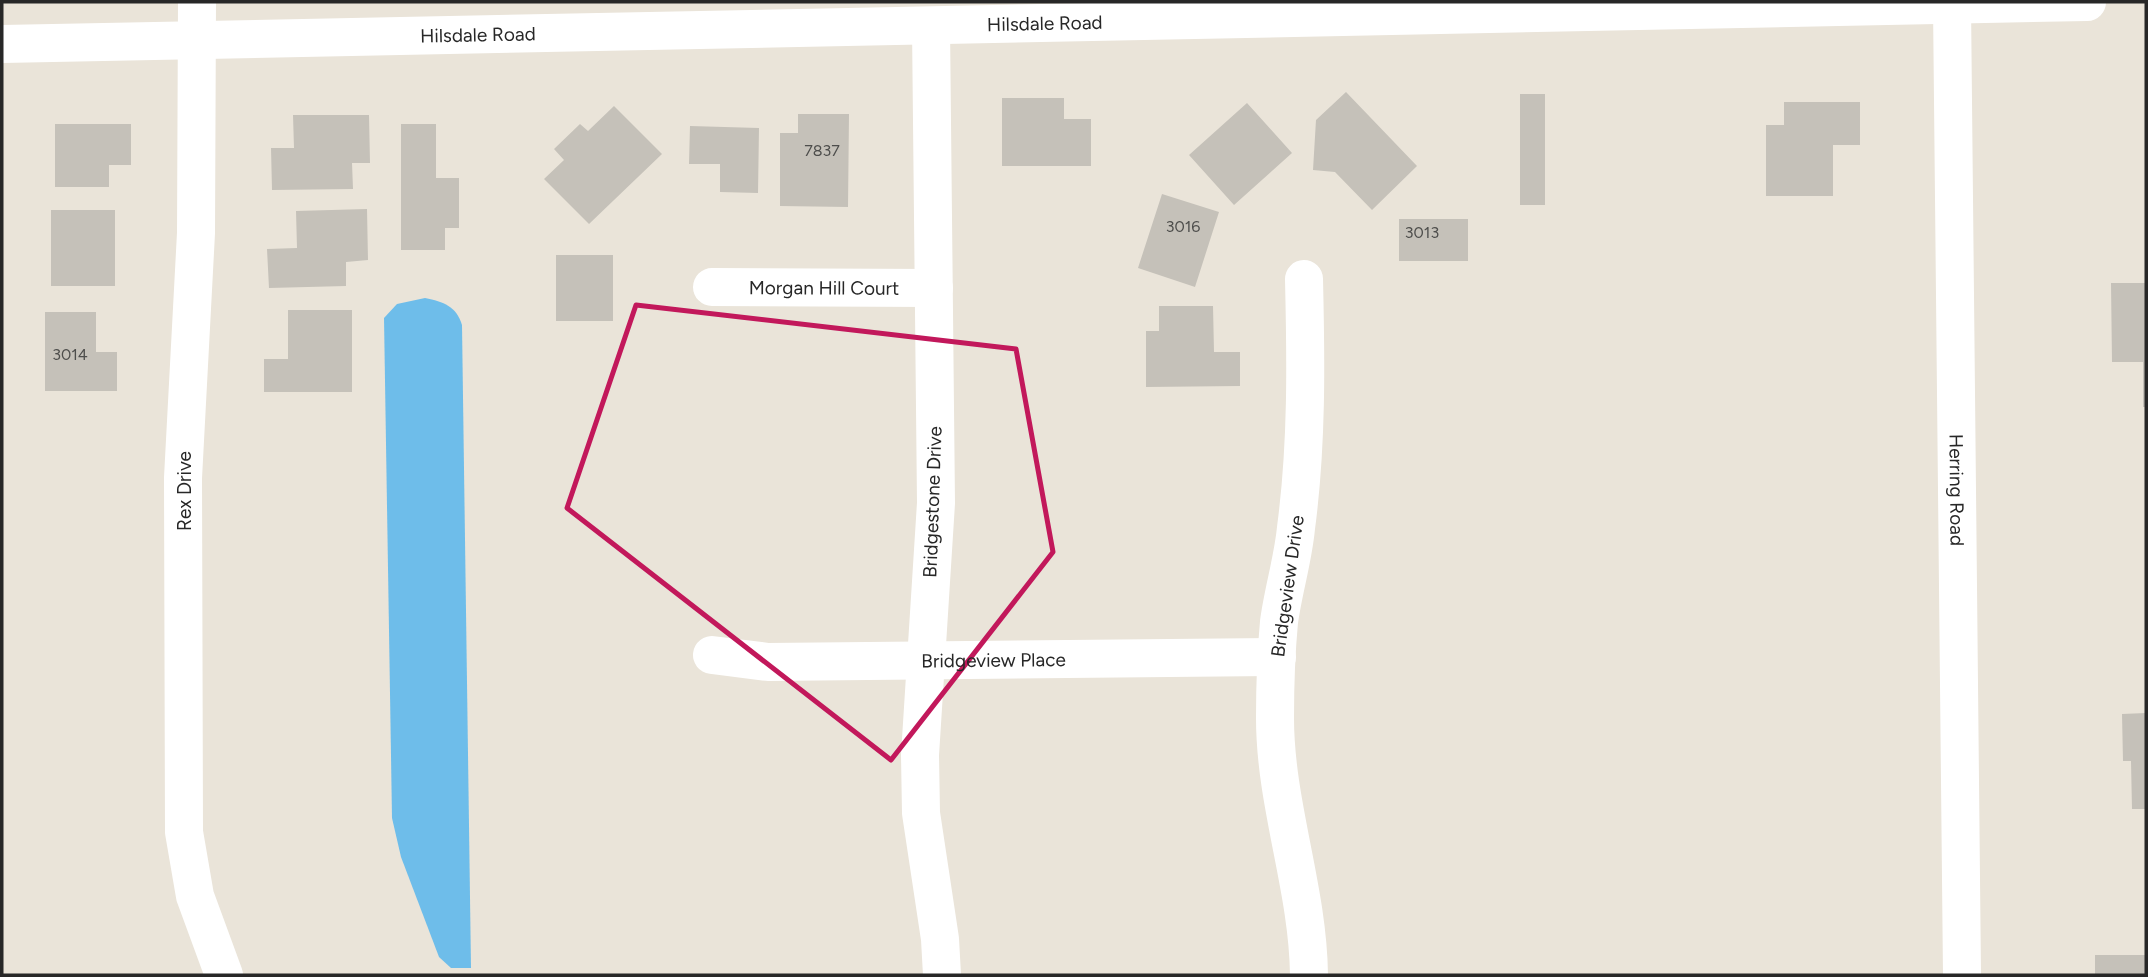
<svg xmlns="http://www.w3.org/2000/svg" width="2148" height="977" viewBox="0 0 2148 977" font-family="Figtree,sans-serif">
<rect width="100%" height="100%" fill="#eae4d9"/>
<path fill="#6ebdea" d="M425,298C444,302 456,306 462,325L471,968H451L439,957L401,857L392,818L384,318L397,304Z"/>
<path fill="#c5c1b9" d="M1346,92L1417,166L1372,210L1335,172L1313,170L1316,120Z
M1520,94H1545V205H1520Z
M1002,98H1064V119H1091V166H1002Z
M1784,102H1860V145H1833V196H1766V125H1784Z
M1247,103L1292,153L1234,205L1189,155Z
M614,106L662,154L589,224L544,179L564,160L554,149L580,124L588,131Z
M798,114H849L848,207L780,206V133H798Z
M293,115H369L370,163H352L353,189L272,190L271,148H294Z
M55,124H131V165H109V187H55Z
M401,124H436V178H459V228H445V250H401Z
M690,126L759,128L758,193L720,192V164H689Z
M1162,194L1219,212L1195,287L1138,268Z
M367,209L368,260L346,262V286L269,288L267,249L297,248L296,211Z
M51,210H115V286H51Z
M1399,219H1468V261H1399Z
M556,255H613V321H556Z
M2111,283H2146V407H2143V362H2112Z
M1159,306H1213L1214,352H1240V386L1146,387V331H1159Z
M288,310H352V392H264V359H288Z
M45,312H96V352H117V391H45Z
M2146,713V809H2132L2131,761H2123L2122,714Z
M2095,955H2146V975H2095Z"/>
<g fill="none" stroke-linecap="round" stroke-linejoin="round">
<g stroke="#fff" stroke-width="38">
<path d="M197,2L196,233L183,478L184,832L195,896L224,975"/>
<path id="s1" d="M1952,4L1962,975"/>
<path d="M931,26L936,503L920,755L921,813L940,939L942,975"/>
<path id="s2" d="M2,44L2087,2"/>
<path d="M1304,279C1306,363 1307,445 1296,528C1293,560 1283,591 1279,622C1276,654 1275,686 1275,718C1275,805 1308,888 1309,975"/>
<path id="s3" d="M712,287L934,288"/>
<path id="s4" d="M712,655L768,662L1277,657"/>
</g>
</g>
<path fill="none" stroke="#c2185b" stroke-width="5" stroke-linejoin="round" d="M636,305L1016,349L1053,552L891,760L567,508Z"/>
<g text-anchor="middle" stroke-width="5" stroke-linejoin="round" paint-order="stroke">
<g font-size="16" fill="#4e4e4c">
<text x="822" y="156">7837</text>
<text x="1183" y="232">3016</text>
<text x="1422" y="238">3013</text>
<text x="70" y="360">3014</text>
</g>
<g font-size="19" fill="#272727" stroke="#fff">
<text dy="7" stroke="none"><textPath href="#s2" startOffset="1043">Hilsdale Road</textPath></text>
<text dy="7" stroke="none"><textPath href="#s2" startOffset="476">Hilsdale Road</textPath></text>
<text dy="7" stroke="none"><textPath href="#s3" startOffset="112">Morgan Hill Court</textPath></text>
<text dy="7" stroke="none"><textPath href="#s1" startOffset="486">Herring Road</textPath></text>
<text transform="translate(184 491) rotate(-90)" y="7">Rex Drive</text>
<text transform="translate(932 502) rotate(-88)" y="7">Bridgestone Drive</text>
<text transform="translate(1287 586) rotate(-82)" y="7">Bridgeview Drive</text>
<text dy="7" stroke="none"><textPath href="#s4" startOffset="282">Bridgeview Place</textPath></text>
</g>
</g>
<rect width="2148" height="977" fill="none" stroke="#272727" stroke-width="7"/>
</svg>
